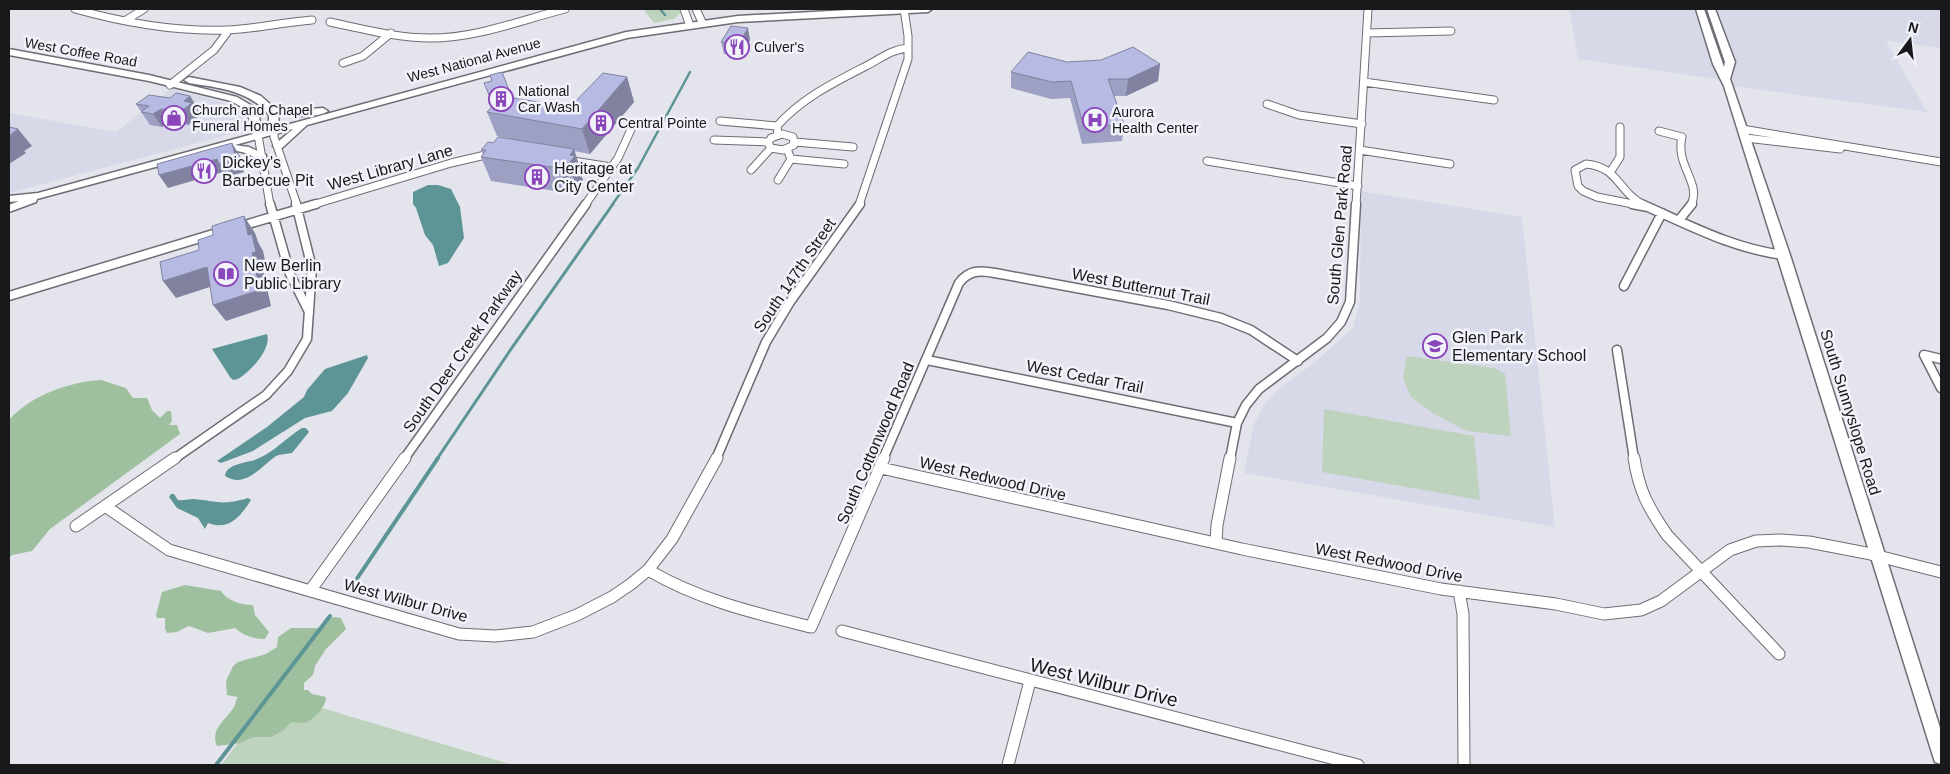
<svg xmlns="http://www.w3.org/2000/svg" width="1950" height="774" viewBox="0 0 1950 774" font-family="Helvetica,sans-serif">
<rect width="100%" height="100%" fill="#e4e5ec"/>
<path fill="#d7d9e8" d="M1569,9H1941V48L1886,41L1927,112L1739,87L1729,86L1726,78L1716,79L1578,59Z
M171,89L212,99L238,108L250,122L239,130L220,137L9,193V113L116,132Z
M1361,191L1522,217L1555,527L1244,473L1254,424L1264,405L1282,386L1314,363L1353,328L1360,301Z"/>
<path fill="#bed3bd" d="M643,9H681V12L674,19L654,23Z
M1407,356L1494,368L1505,374L1511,436L1467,431L1434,414L1411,397L1403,378Z
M1324,409L1474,436L1480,500L1322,472Z
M275,694L513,765H221Z"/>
<path fill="#9fc09e" d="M101,380L126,388L133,398H147L152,410L160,418L167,411H171L172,421L169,425H177L180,434L50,529L32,551L12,555L9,558V420C31,395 69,382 101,380Z
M185,585L221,591C227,601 242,605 253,605L255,615L269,632L265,639C254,639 242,635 235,628L208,633L189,626L177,632L167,633L165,629V618H157L156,615L162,592Z
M335,617L341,618L346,629L326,649L315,666L313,675L304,683V690H308L312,694L326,697C326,707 315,718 306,723L291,722L284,730L271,737H253L240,743L217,746C209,728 229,718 235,705C236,702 236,699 238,697L227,695L226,681L233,666L238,662L266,654L277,647L278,637L291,628H322L331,618Z"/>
<path fill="#5d9597" d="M428,185H438L451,189L460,207L464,238L448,263L439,266L433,245L425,235L416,208L413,204V192Z
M267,334C272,349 250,372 238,379L233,380L230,377L212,349Z
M367,355L368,358L348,393L332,411L305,418L253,451L221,463L217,461L267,427L304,397L307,390L325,369Z
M302,428H306L309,432L292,453C287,454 281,454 276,456C261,466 246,489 225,476C226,463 248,463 257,459C273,453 288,436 302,428Z
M171,494H174L178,500C183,501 188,499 193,499C218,501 221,506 248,498L251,500C240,517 229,531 208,523L205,529L198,518L177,508L169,497Z"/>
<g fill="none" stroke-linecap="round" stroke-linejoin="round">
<path stroke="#5d9597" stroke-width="2.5" d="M660,9L665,15
M612,205L638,168L690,72"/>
<path stroke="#5d9597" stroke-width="3" d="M437,459L509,352L613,204"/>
<path stroke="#5d9597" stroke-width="4" d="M350,589L438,458
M216,765L330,616"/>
<defs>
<path id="street-far2" d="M75,9C125,23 176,32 228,30C256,29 284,22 312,20
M684,9L689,23
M696,9L702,22
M126,20L144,9
M330,22C363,29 397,38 431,38C477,38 521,20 565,9
M1367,33L1451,31
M343,63L363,56L391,33
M1364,82L1494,100
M170,85L214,50L229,30
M1267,104L1299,115L1362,124
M720,121L777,126
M1742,129L1941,162
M274,131V137L297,205
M1659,131L1682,137C1675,166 1702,183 1691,205
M782,134L793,137L794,145L783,150L771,148L768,143L771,138Z
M258,135L270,205
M778,135L777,126C802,98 833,83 866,66C880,59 892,49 908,48
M1746,138L1840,149
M714,140L768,142
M795,142L853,147
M787,149L791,159L844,164
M1360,150L1450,164
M567,160L611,167
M1207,161L1358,186
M751,170L771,148
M1611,171L1620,157V127
M778,180L791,159
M312,205L451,163L494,153
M585,205L618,158L633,125
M859,205L908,59V36L904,9
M1356,205L1368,9
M1638,205L1597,197L1583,191L1578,186L1575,170L1586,164C1619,167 1617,191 1644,205"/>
<path id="street-far1" d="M270,204L290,274L309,312
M1632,204L1648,207L1641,204
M1648,207C1693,227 1735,249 1784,255
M1679,220L1692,204
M238,227L316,204
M1624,286L1662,213
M9,296L223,231
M1617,350L1634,459
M1941,359L1924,355L1941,388
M927,360L1237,423
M174,459L266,395L288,371L307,339L312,268L296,204
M404,459L586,204
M716,459L766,342L790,302L860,204
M883,459L959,283C969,270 980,270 995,273L1168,305L1221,318L1251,330L1298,361
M1230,459L1237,423L1246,405L1259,389L1327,338L1341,322L1350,302L1356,204"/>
<path id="street" d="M1634,458C1639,491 1648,507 1667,535L1779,654
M881,468L1242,549L1441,589L1556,604L1604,614L1641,610L1661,601L1730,550L1756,541L1781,540L1809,542L1866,553L1941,572
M105,506L169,550L459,634L495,636L533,632L577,615L612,597L631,584L648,570L672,539L717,458
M76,526L175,458
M1216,543L1217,525L1230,458
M648,570C699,600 754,613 811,627L884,458
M310,591L405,458
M1459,591L1463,614L1464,765
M842,631L1358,765
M1008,765L1030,681"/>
<path id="secondary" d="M867,9H932L928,12L738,22L627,38L307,125L282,148L278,149L273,146L293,129L235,145L249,147L266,155V159C257,161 251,154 242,152C235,150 229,152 222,149L37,199L36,202L9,212V205L19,201L9,202V196L38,193L253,134L247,110L231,101L149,81L9,55V49L149,75L237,97L254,107L259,117L262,131L269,130V115C249,90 219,88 189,83L184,80L189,77L240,87L261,96L272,106L294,110L323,108L328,111C318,119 290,115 278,113L279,127L626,32L738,16Z
M1696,9H1704L1724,67L1725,62L1707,9H1715L1735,62L1730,79L1790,255L1941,731V764L1935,762L1933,756L1724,86L1713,64Z"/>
</defs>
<use href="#street-far2" stroke="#6d6e75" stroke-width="9"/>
<use href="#street-far1" stroke="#6d6e75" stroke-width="11"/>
<use href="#street" stroke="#6d6e75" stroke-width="13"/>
<use href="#secondary" stroke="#6d6e75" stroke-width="3"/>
<use href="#street-far2" stroke="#fff" stroke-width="7"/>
<use href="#street-far1" stroke="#fff" stroke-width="8"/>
<use href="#street" stroke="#fff" stroke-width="11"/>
<use href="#secondary" fill="#fff" fill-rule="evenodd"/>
</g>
<path fill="#9da0c3" d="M750,40L741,55L724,54L721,42Z
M1067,62L1160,64L1158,81L1126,96H1114L1124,124L1122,141L1082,144L1070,98L1051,99L1011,88V72Z
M627,77L634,102L590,154L574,151L582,174L581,175L583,180L577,188L572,187L568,193L491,181L481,157L483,154L481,150L493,143L527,142L497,136L487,112L570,107Z
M190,96L198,109L197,110L201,115L188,125L169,121L162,127L150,125L136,104L170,98Z"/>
<path fill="#80829f" d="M748,28L750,40L741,55L739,43Z
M1160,64L1158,81L1126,96L1128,79Z
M502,72L513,102L494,107L489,95Z
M627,77L634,102L590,154L582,129Z
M190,96L198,109L197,110L201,115L188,125L180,112L184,101Z
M161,109L169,121L162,127L153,114Z
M18,129L32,146L24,151L26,153L9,164V136Z
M232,143L240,156L244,172L227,177L223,172L168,188L159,175L217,159Z
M574,149L582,174L581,175L583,180L577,188L569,163L570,155Z
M563,163L572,187L568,193L559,168Z
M244,216L255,233L258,242L263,251L267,269L263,270L271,306L226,321L213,305L252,253Z
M207,267L219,284L176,298L163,281Z"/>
<path fill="#b7bae3" stroke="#80829f" d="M731,26L748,28L739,43L721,42Z
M1133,47L1160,64L1128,79H1108L1124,124L1084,127L1071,81L1052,82L1011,72L1028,52L1067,62L1101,60Z
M502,72L509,90L489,95L484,83L492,81L490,75Z
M603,73L627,77L582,129L487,112L502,96L570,107Z
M176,93L190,96L184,101L192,103L180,112L161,109L153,114L141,112L149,106L136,104L149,95L170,98Z
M9,127L18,129L9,136Z
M498,137L574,149L570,155L575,156L569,163H563L559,168L481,157L486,150H481L488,142L493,143Z
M232,143L236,159L219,164L217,159L159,175L157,164Z
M244,216L248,235L252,234L256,252L252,253L260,290L213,305L207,267L163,281L160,262L199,250L198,240L213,235L212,226Z"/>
<defs>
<symbol id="restaurant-ring" viewBox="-11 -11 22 22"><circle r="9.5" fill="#f1f2fa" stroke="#8a46ba" stroke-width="1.5"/><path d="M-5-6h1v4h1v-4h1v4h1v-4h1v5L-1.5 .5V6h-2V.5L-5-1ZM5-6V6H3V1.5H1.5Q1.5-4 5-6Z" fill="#8a46ba"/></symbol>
<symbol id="building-ring" viewBox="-11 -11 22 22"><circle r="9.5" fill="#f1f2fa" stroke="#8a46ba" stroke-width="1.5"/><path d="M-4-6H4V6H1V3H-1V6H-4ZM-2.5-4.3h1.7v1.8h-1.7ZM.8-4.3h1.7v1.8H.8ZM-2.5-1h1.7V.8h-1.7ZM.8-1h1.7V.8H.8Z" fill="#8a46ba"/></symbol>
<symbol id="shop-ring" viewBox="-11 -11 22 22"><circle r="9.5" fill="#f1f2fa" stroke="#8a46ba" stroke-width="1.5"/><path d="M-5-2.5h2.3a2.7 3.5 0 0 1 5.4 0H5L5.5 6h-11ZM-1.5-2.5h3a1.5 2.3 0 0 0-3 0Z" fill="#8a46ba"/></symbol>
<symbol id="hospital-ring" viewBox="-11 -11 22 22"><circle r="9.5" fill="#f1f2fa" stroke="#8a46ba" stroke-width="1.5"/><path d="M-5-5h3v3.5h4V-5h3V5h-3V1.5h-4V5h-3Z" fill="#8a46ba"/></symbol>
<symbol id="library-ring" viewBox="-11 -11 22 22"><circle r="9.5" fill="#f1f2fa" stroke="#8a46ba" stroke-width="1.5"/><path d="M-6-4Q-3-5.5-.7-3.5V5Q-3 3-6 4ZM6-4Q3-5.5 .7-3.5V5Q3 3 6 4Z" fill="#8a46ba"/></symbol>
<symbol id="school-ring" viewBox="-11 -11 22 22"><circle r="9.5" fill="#f1f2fa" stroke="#8a46ba" stroke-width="1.5"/><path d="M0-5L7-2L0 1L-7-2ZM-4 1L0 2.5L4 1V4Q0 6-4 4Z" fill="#8a46ba"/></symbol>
</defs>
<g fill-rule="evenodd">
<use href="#restaurant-ring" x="723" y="33" width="28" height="28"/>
<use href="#building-ring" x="487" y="85" width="28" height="28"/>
<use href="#shop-ring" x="160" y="104" width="28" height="28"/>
<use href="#hospital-ring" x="1081" y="106" width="28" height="28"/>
<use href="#building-ring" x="587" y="109" width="28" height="28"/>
<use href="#restaurant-ring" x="190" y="157" width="28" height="28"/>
<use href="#building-ring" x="523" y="163" width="28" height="28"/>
<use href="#library-ring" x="212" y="260" width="28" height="28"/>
<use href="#school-ring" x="1421" y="332" width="28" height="28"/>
</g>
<g text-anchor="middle" stroke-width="5" stroke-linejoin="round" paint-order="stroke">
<g font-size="14" fill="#19191c" stroke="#f1f2fa" text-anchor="start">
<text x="754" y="52">Culver's</text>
<text x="518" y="96">National<tspan x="518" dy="16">Car Wash</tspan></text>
<text x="192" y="115">Church and Chapel<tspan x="192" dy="16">Funeral Homes</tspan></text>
<text x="1112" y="117">Aurora<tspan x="1112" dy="16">Health Center</tspan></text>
<text x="618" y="128">Central Pointe</text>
</g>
<g font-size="14" fill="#19191c" stroke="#f1f2fa">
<text transform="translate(81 52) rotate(10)" y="5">West Coffee Road</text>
<text transform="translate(474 60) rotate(-15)" y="5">West National Avenue</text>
</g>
<g font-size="16" fill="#19191c" stroke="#f1f2fa" text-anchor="start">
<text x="222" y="168">Dickey's<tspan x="222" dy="18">Barbecue Pit</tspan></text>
<text x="554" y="174">Heritage at<tspan x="554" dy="18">City Center</tspan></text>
<text x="244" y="271">New Berlin<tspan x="244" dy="18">Public Library</tspan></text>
<text x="1452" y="343">Glen Park<tspan x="1452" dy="18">Elementary School</tspan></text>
</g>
<g font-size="16" fill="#19191c" stroke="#f1f2fa">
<text transform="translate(390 167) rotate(-16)" y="6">West Library Lane</text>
<text transform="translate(1339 225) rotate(-85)" y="6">South Glen Park Road</text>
<text transform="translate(794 275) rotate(-56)" y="6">South 147th Street</text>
<text transform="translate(1141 286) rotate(11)" y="6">West Butternut Trail</text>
<text transform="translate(462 351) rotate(-55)" y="6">South Deer Creek Parkway</text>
<text transform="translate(1085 376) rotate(11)" y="6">West Cedar Trail</text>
<text transform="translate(1851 412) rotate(73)" y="6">South Sunnyslope Road</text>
<text transform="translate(875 443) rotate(-67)" y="6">South Cottonwood Road</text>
<text transform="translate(993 478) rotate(13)" y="6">West Redwood Drive</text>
<text transform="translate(1389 562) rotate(11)" y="6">West Redwood Drive</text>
<text transform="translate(406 600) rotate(15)" y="6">West Wilbur Drive</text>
</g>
<g font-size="19" fill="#19191c" stroke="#f1f2fa">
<text transform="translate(1104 682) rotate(14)" y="7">West Wilbur Drive</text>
</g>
</g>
<rect width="1950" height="774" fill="none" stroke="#19191c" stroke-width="20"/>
<g transform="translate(1910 40) rotate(15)" stroke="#f1f2fa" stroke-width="4" paint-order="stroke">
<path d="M0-4L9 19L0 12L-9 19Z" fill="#19191c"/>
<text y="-8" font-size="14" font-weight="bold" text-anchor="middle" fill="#19191c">N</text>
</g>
</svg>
